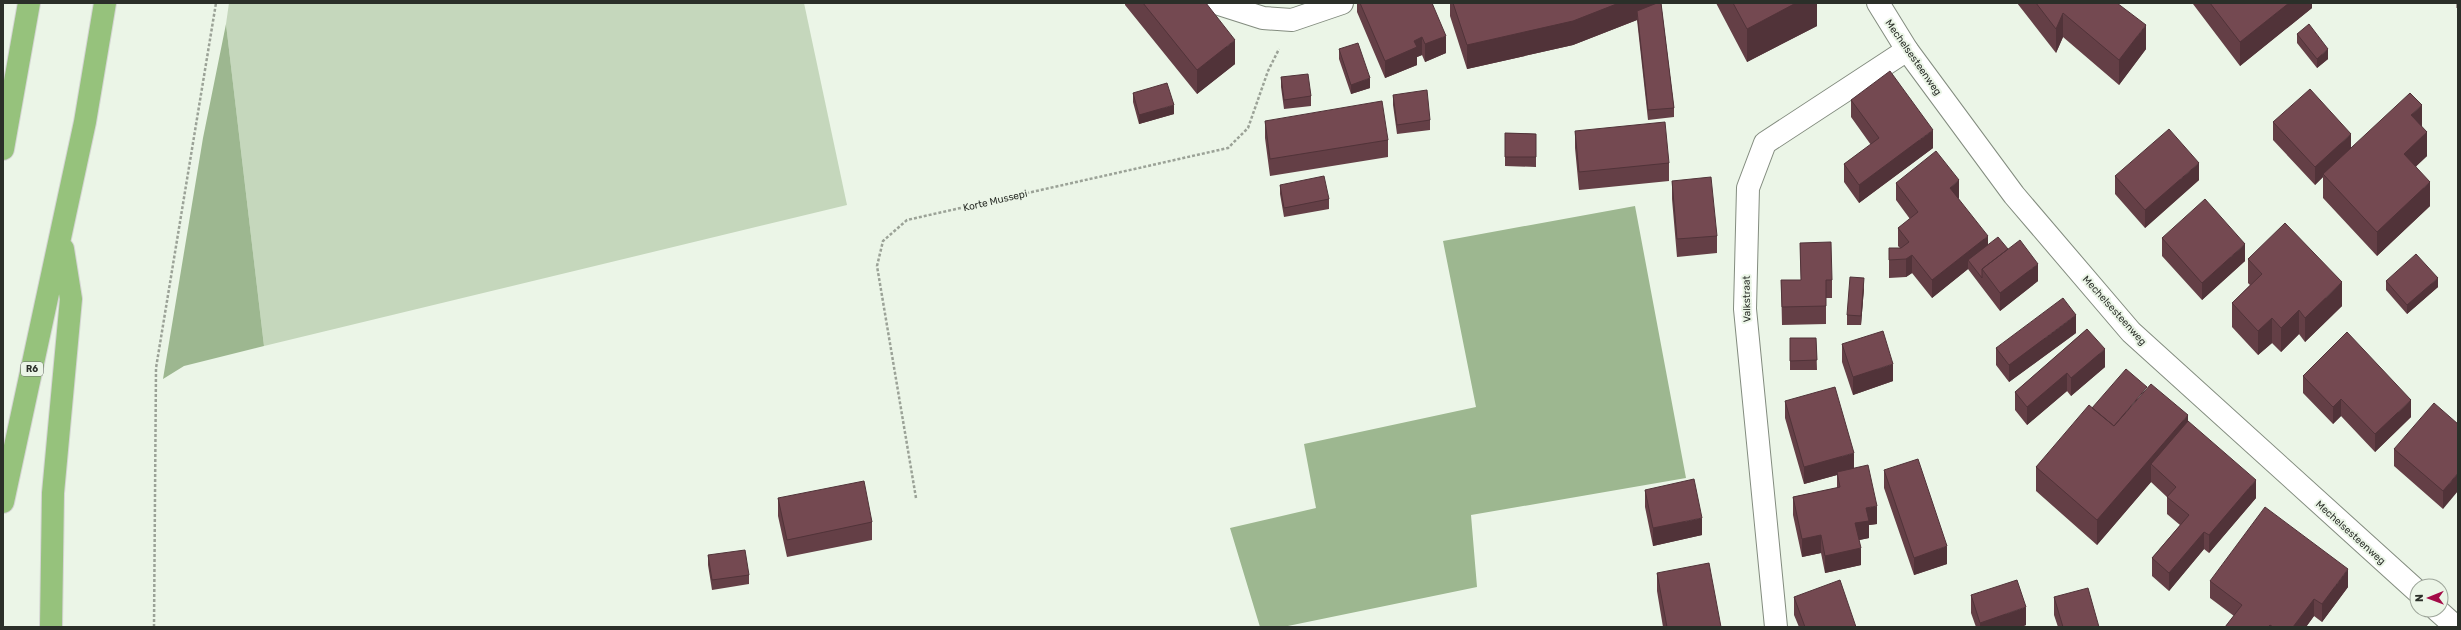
<svg xmlns="http://www.w3.org/2000/svg" width="2461" height="630" viewBox="0 0 2461 630" font-family="Rubik,sans-serif">
<rect width="100%" height="100%" fill="#ebf5e7"/>
<path fill="#c5d7bc" d="M229,3H804L847,205L264,346L226,24Z"/>
<path fill="#9db790" d="M226,24L264,346L184,366L163,379L203,138Z
M1635,206L1686,478L1471,515L1477,587L1283,627H1260L1230,528L1316,508L1304,444L1476,407L1443,241Z"/>
<g fill="none" stroke-linecap="round" stroke-linejoin="round">
<defs>
<path id="minor" d="M1216,3L1263,18L1292,20L1342,3
M1776,627L1745,309L1748,188L1765,143L1907,50"/>
<path id="secondary" d="M1878,3L1907,50L2014,195L2131,332L2417,591
M2437,610L2456,627"/>
<path id="trunk" d="M3,149L29,3
M3,502L85,122L105,3
M51,627L53,493L71,299L63,249"/>
</defs>
<use href="#minor" stroke="#838c7f" stroke-width="24"/>
<use href="#secondary" stroke="#838c7f" stroke-width="24"/>
<use href="#trunk" stroke="#d5d5d4" stroke-width="24"/>
<path stroke="#9ba297" stroke-width="2.5" stroke-dasharray="3 2" stroke-linecap="butt" d="M916,498L877,266L883,241L907,220L1228,148L1248,128L1268,71L1279,49
M154,627L156,368L216,3"/>
<use href="#minor" stroke="#fff" stroke-width="22"/>
<use href="#secondary" stroke="#fff" stroke-width="22"/>
<use href="#trunk" stroke="#96c27c" stroke-width="22"/>
</g>
<path fill="#643f46" d="M1125,3H1206L1235,64L1197,94L1125,5Z
M1357,3H1432L1446,53L1425,62L1422,55L1417,57V65L1385,78L1357,12Z
M1450,3H1661L1674,108V117L1648,120L1637,20L1573,45L1467,69L1450,16Z
M1716,3H1817V26L1747,62Z
M2017,3H2117L2146,49L2119,85L2063,37L2056,53Z
M2193,3H2312V8L2240,66L2193,4Z
M2458,3V26H2457V8Z
M2297,34L2328,59L2317,68L2297,43Z
M1339,49L1370,88L1351,94L1339,59Z
M1281,77L1311,96V106L1284,109L1281,87Z
M1133,93L1174,114L1139,124L1133,102Z
M1393,95L1430,120V130L1397,134L1393,105Z
M1851,100L1933,148L1859,203L1844,182V164L1871,145L1851,117Z
M1265,121L1388,140V157L1270,176L1265,138Z
M2273,122L2351,149L2422,127L2427,156L2416,166L2430,206L2377,256L2323,198V177L2315,185L2273,140Z
M1575,131L1669,163V181L1579,190L1575,148Z
M1505,133L1536,134V167L1505,166Z
M2115,176L2199,180L2145,228L2115,194Z
M1672,181L1717,236V253L1677,257L1672,199Z
M1896,183L1959,198H1958L1988,245L2008,249L2038,281L2000,311L1968,269L1932,298L1912,273L1906,277L1889,278V248H1900L1898,246V228L1910,219L1896,200Z
M1280,185L1329,199V209L1284,217L1280,194Z
M2162,238L2245,261L2202,300L2162,256Z
M1800,243L1832,280V298H1826V324L1782,325L1781,280H1801Z
M2248,259L2342,306L2305,342L2299,334L2281,352L2272,343L2258,355L2232,327V303L2250,285L2248,283Z
M2386,281L2438,287L2407,314L2386,290Z
M1864,288L1861,325H1847V315Z
M2087,329L2105,367L2071,396L2067,391L2027,425L2015,410V392Z
M2076,333L2009,382L1996,365V348Z
M1790,338H1816L1817,370H1790Z
M1842,344L1893,381L1853,395L1842,362Z
M2303,376L2411,417L2375,452L2341,416L2333,424L2303,393Z
M1785,401L1854,468L1877,524L1869,525V538L1859,540L1861,565L1825,573L1821,553L1802,557L1793,515V497L1837,488V475L1804,484L1785,418Z
M2092,408L2188,421L2256,498L2209,553L2204,549L2169,591L2152,576V558L2180,525L2167,514V497L2151,482L2097,545L2036,491V467Z
M2458,424L2443,509L2394,466V449Z
M1884,470L1947,564L1914,575L1884,488Z
M1645,490L1702,535L1653,546L1645,507Z
M778,498L872,522V540L787,557L778,516Z
M708,555L749,575V584L712,590L708,565Z
M1657,573L1721,627H1663L1657,591Z
M2210,581L2348,587L2322,622L2314,616L2306,627H2225L2234,616L2210,598Z
M1971,595L2026,625L2021,627H1976L1971,613Z
M1794,597L1856,627H1799L1794,615Z
M2054,597L2099,627H2058L2054,615Z"/>
<path fill="#513339" d="M1619,3H1661L1637,11V20L1573,45L1467,69V45Z
M1796,3H1817V26L1747,62V29Z
M2289,3H2312V8L2240,66V42Z
M2063,13V37L2056,53V29Z
M2146,25V49L2119,85V60Z
M1446,36V53L1425,62V44Z
M1422,37V55L1417,57V65L1385,78V61L1414,41Z
M1235,40V64L1197,94V70Z
M2328,49V59L2317,68V59Z
M1370,78V88L1351,94V85Z
M1174,105V114L1139,124V115Z
M2422,105V129L2411,115Z
M1933,130V148L1859,203V185Z
M2427,132V156L2404,178V154Z
M2351,134V151L2323,174V177L2315,185V167Z
M2199,163V180L2145,228V210Z
M1959,180V198L1950,205V188Z
M2430,182V206L2377,256V232Z
M1988,236V254L1968,260V269L1932,298V280Z
M2245,244V261L2202,300V283Z
M1912,255V273L1906,277V259Z
M2038,264V281L2000,311V293Z
M1864,278V288L1861,325V316Z
M2438,278V287L2407,314V305Z
M2342,282V306L2305,342V318Z
M2299,310V334L2281,352V328Z
M2076,315V333L2009,382V365Z
M2272,318V343L2258,355V331Z
M2105,349V367L2071,396V378Z
M1893,364V381L1853,395V377Z
M2067,373V391L2027,425V407Z
M2341,399V416L2333,424V407Z
M2411,400V417L2375,452V434Z
M2188,415V439L2151,464V482L2097,545V520Z
M1854,453V470L1837,472V475L1804,484V467Z
M2458,473V491L2443,509V491Z
M2256,480V498L2209,553V535Z
M1877,506V524L1869,525V538L1855,541V523L1866,508Z
M1702,518V535L1653,546V528Z
M2204,532V549L2169,591V573Z
M1821,535V553L1802,557V539Z
M1947,546V564L1914,575V558Z
M1861,548V565L1825,573V556Z
M2348,569V587L2322,622V604Z
M2314,599V616L2306,627H2293Z
M2026,607V625L2021,627H1980V623Z"/>
<path fill="#744951" stroke="#513339" d="M1143,3H1206L1235,40L1197,70Z
M1360,3H1432L1446,36L1425,44L1422,37L1414,41L1417,47L1385,61Z
M1453,3H1619L1573,21L1467,45Z
M1657,3H1661L1674,108L1648,110L1637,11Z
M1733,3H1796L1747,29Z
M2036,3H2117L2146,25L2119,60L2063,13L2056,29Z
M2210,3H2289L2240,42Z
M2457,3H2458V8H2457Z
M2309,24L2328,49L2317,59L2297,34Z
M1358,43L1370,78L1351,85L1339,49Z
M1890,71L1933,130L1859,185L1844,164L1879,138L1851,100Z
M1308,74L1311,96L1284,100L1281,77Z
M1167,83L1174,105L1139,115L1133,93Z
M2310,89L2351,134L2315,167L2273,122Z
M1427,90L1430,120L1397,125L1393,95Z
M2410,93L2422,105L2411,115L2427,132L2404,154L2430,182L2377,232L2323,174Z
M1382,101L1388,140L1270,159L1265,121Z
M1665,122L1669,163L1579,172L1575,131Z
M2169,129L2199,163L2145,210L2115,176Z
M1505,133L1536,134V157H1505Z
M1936,151L1959,180L1950,188L1988,236L1932,280L1912,255L1906,259L1889,260V248H1901L1909,242L1898,228L1918,212L1896,183Z
M1324,176L1329,199L1284,208L1280,185Z
M1711,177L1717,236L1677,239L1672,181Z
M2205,199L2245,244L2202,283L2162,238Z
M2285,223L2342,282L2305,318L2299,310L2281,328L2272,318L2258,331L2232,303L2262,274L2248,259Z
M1998,237L2008,249L1982,269V278L1968,260Z
M2020,240L2038,264L2000,293L1982,269Z
M1831,242L1832,280H1826V306L1782,307L1781,280H1801L1800,243Z
M2416,254L2438,278L2407,305L2386,281Z
M1850,277L1864,278L1861,316L1847,315Z
M2063,298L2076,315L2009,365L1996,348Z
M2087,329L2105,349L2071,378L2067,373L2027,407L2015,392Z
M1883,331L1893,364L1853,377L1842,344Z
M2347,332L2411,400L2375,434L2341,399L2333,407L2303,376Z
M1790,338H1816L1817,360L1790,361Z
M2126,369L2147,387L2114,426L2092,408Z
M2151,384L2188,415L2097,520L2036,467L2089,405L2114,426Z
M1835,387L1854,453L1804,467L1785,401Z
M2434,403L2458,424V473L2443,491L2394,449Z
M2188,421L2256,480L2209,535L2204,532L2169,573L2152,558L2189,515L2167,497L2176,487L2151,464Z
M1918,459L1947,546L1914,558L1884,470Z
M1868,465L1877,506L1866,508L1869,521L1855,523L1861,548L1825,556L1821,535L1802,539L1793,497L1840,487L1837,472Z
M1694,479L1702,518L1653,528L1645,490Z
M864,481L872,522L787,540L778,498Z
M2265,507L2348,569L2322,604L2314,599L2293,627H2273L2270,625L2268,627H2225L2242,605L2210,581Z
M745,550L749,575L712,580L708,555Z
M1709,563L1721,627H1667L1657,573Z
M1840,580L1856,627H1805L1794,597Z
M2017,580L2026,607L1980,623L1971,595Z
M2088,588L2099,627H2063L2054,597Z"/>
<g text-anchor="middle" stroke-width="4" stroke-linejoin="round" paint-order="stroke">
<rect fill="#ebf5e7" stroke="#656a62" stroke-width="1" x="21" y="362" width="22" height="14" rx="3"/>
<g font-size="9" font-weight="bold" fill="#2b2f29">
<text x="32" y="372">R6</text>
</g>
<g font-size="10" fill="#2b2f29" stroke="#ebf5e7">
<text transform="translate(1914 57) rotate(55)" y="4">Mechelsesteenweg</text>
<text transform="translate(995 200) rotate(-13)" y="4">Korte Mussepi</text>
<text transform="translate(1746 299) rotate(-91)" y="4">Valkstraat</text>
<text transform="translate(2115 310) rotate(48)" y="4">Mechelsesteenweg</text>
<text transform="translate(2351 532) rotate(42)" y="4">Mechelsesteenweg</text>
</g>
</g>
<rect width="2461" height="630" fill="none" stroke="#2b2f29" stroke-width="8"/>
<g transform="translate(2429 598) rotate(269)"><circle r="19" fill="#ebf5e7" stroke="#9ea69b"/>
<path d="M0-3L7 15L0 10L-7 15Z" fill="#a30b47"/>
<text y="-6" font-size="11" font-weight="bold" text-anchor="middle" fill="#2b2f29">N</text>
</g>
</svg>
